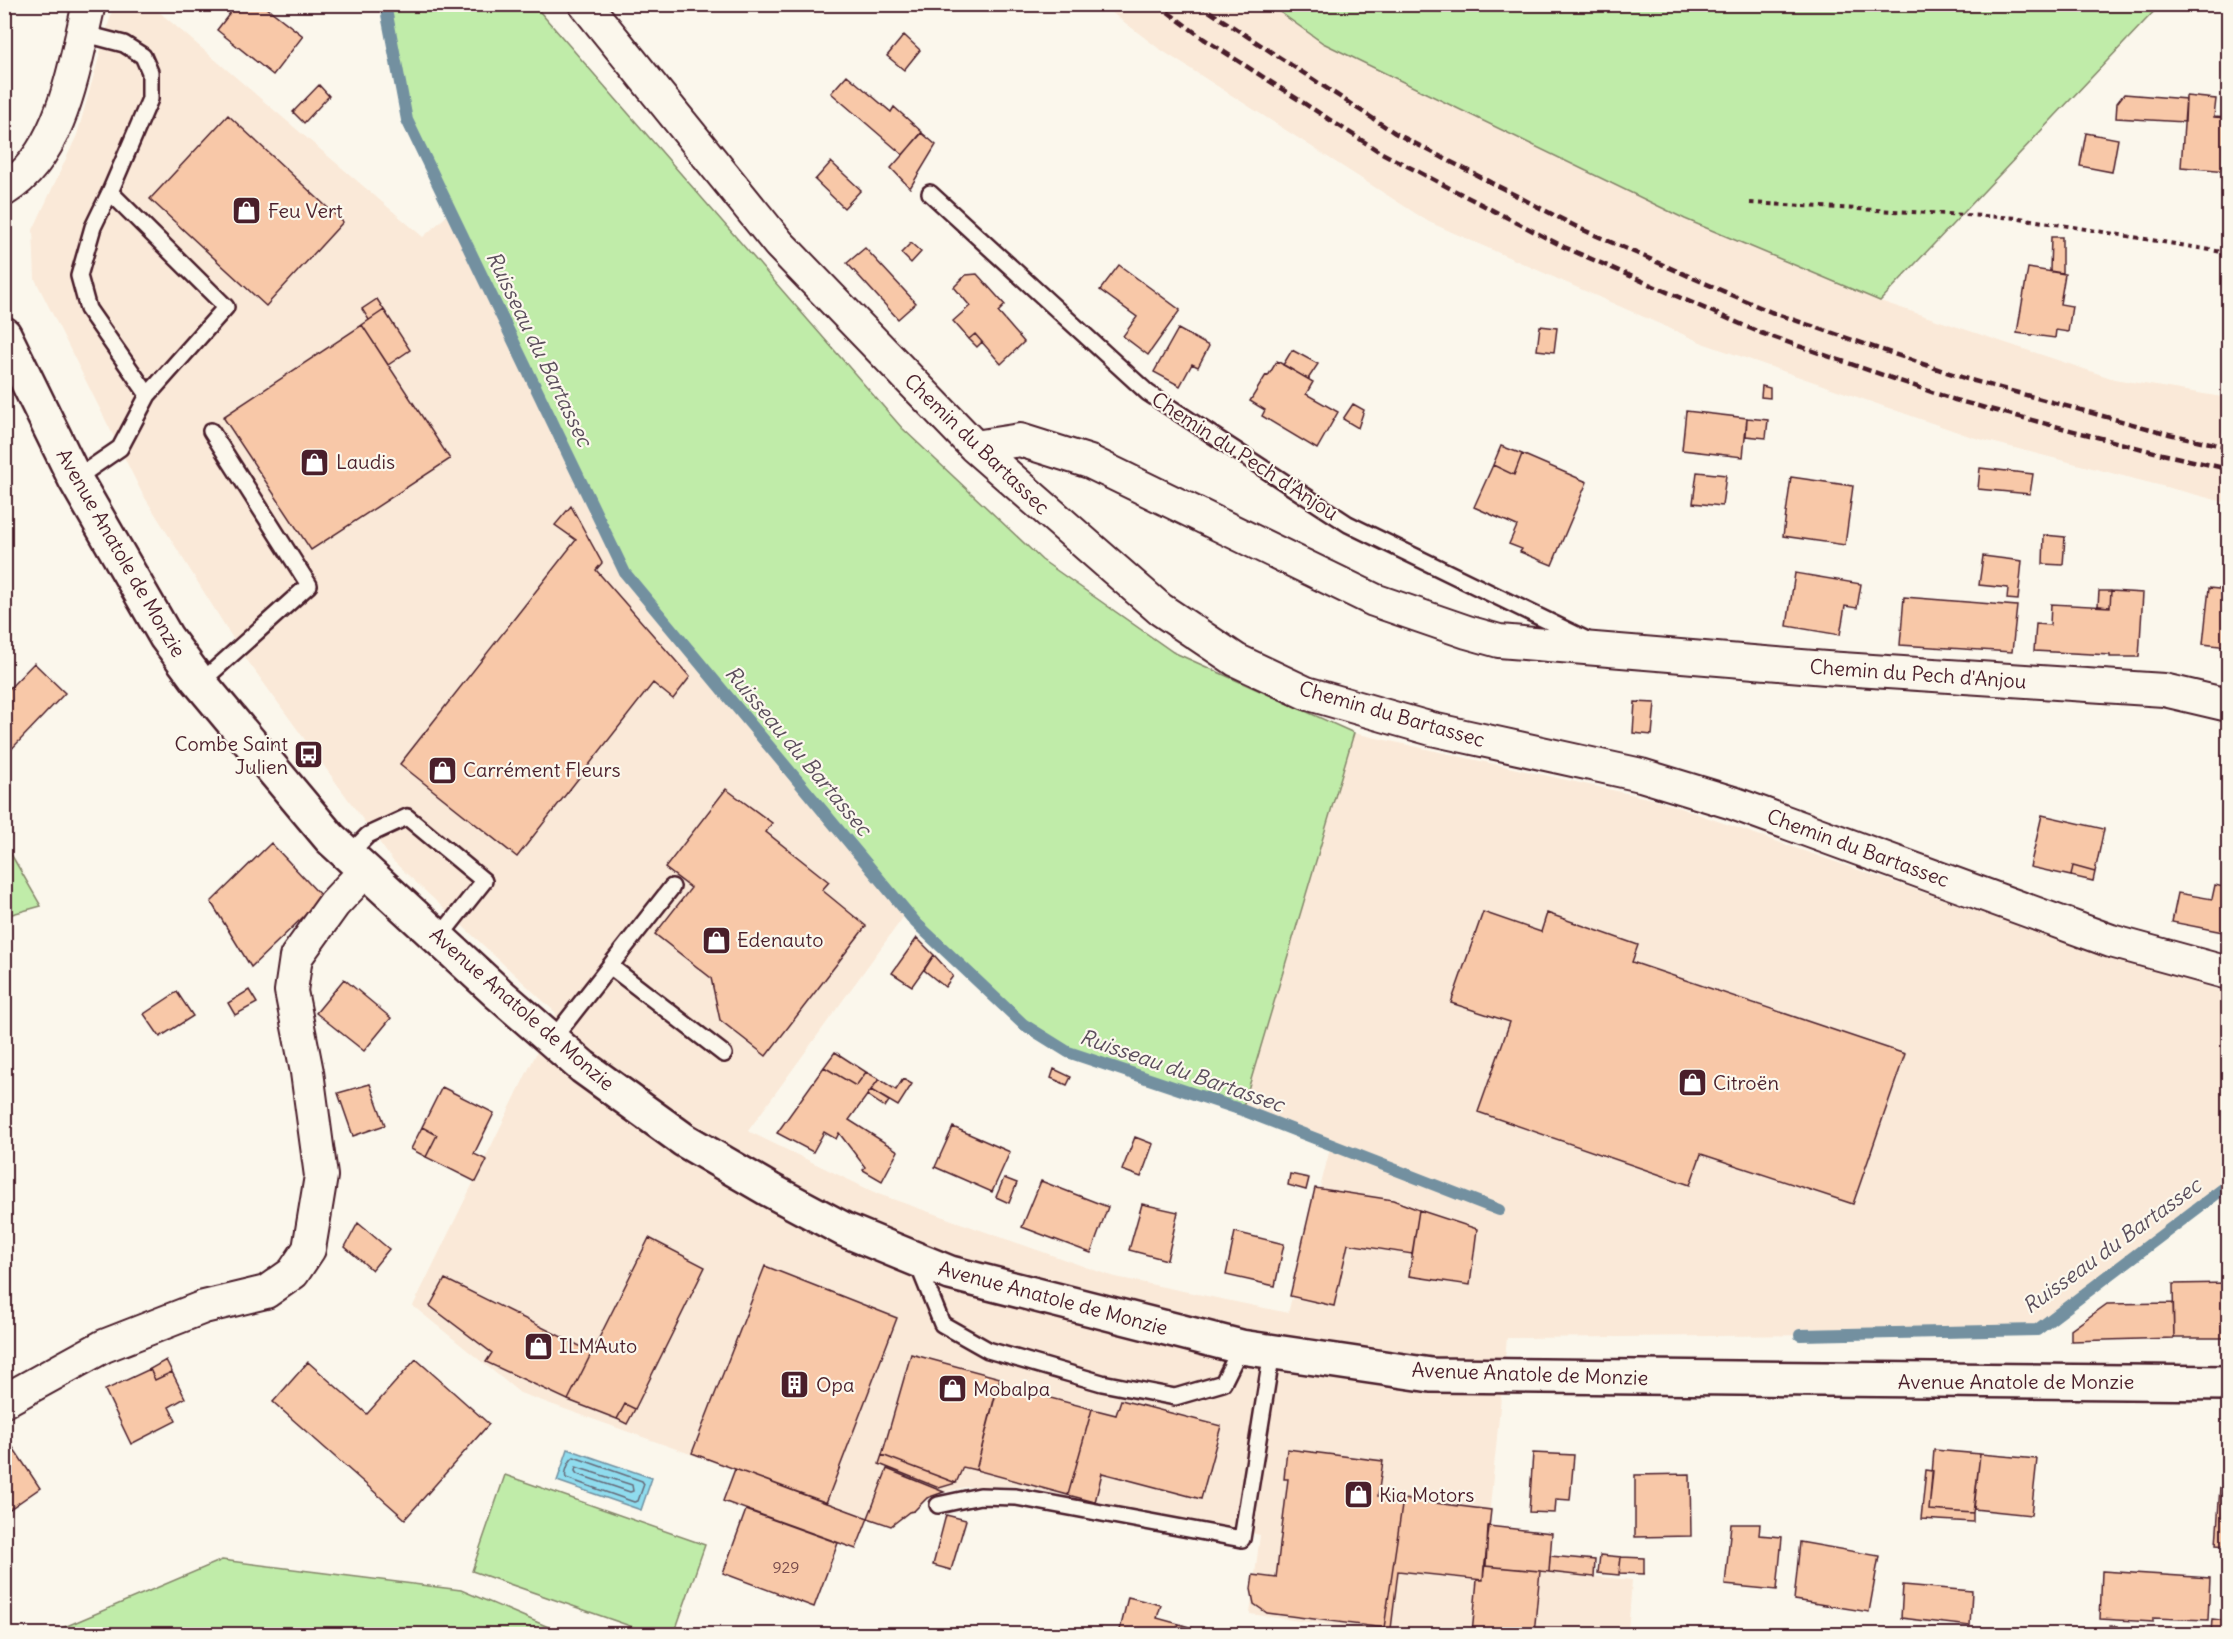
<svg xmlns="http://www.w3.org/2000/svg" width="2233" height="1639" viewBox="0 0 2233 1639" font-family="Delius,sans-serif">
<rect width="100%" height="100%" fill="#fbf7ec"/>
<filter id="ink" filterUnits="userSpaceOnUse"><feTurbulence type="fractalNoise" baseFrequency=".0167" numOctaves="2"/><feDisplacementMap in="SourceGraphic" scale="12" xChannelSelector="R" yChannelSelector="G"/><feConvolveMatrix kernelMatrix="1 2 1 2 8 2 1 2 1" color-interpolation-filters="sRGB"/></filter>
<g filter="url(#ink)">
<path fill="#fae9d8" d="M114,4L151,5L423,237L451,212L625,573L907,912L748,1131L878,1194L1111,1276L1288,1313L1331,1145L1242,1110L1354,733L1657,800L2055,938L2228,993V1185L2037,1330L1824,1335L1507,1338L1484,1566L1632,1580L1628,1634H1392L1250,1614L1260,1535L1016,1486L965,1487L944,1492L927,1498L914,1511L891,1526L520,1393L413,1306L556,1013L393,861L242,653L142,493L35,279L33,230L77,135Z
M1102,5H1270L1323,43L1685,219L1880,301L2114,379L2228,398V503L1972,437L1705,344L1429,222L1158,48Z"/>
<path fill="#c0eca9" stroke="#85866a" stroke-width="1.5" d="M385,5H534L902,428L1042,560L1173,652L1354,733L1242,1110L1068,1052L1023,1024L916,923L625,573L407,120Z
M1270,5H2160L1880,301L1685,219L1323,43Z
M4,842L41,906L5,916H4Z
M505,1475L705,1545L674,1634H653L472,1571Z
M222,1560L461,1590L565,1634H48Z"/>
<path fill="#8fdcee" stroke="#7390a0" stroke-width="1.5" d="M568,1449L652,1478L641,1510L557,1481Z"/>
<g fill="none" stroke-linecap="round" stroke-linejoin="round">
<path stroke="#666b79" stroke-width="1.5" d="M574,1457L642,1481L644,1484L638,1501L634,1502L566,1478C564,1473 569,1460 574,1457Z
M576,1467L632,1485L633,1491L630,1492L577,1474L575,1471Z"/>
<path stroke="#7390a0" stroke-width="12" d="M385,4L407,120L625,573L916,923L1023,1024L1068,1052L1242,1110L1499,1210
M1800,1335L2037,1330L2228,1185"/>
</g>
<path fill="#f8c8a8" stroke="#4a1f2b" stroke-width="1.5" d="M4,4L9,21L4,22Z
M237,4H262L303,36L273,75L217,30Z
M904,35L920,50L904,70L887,56Z
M847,75L891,112L894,107L922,132L903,155L831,93Z
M319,85L329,96L304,123L293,112Z
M2124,94L2186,99L2185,122L2116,118L2117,103Z
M2186,96L2216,99L2214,117L2228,118V171L2181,167Z
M228,115L343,222L266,306L150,199Z
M922,133L936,145L910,188L891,168Z
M2086,133L2118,139L2112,172L2080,166Z
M831,162L861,190L844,208L815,180Z
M2051,237H2062V273L2050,271Z
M911,243L921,252L911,263L901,253Z
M865,248L916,303L898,319L847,263Z
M1119,265L1180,310L1148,355L1123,336L1137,317L1100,290Z
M2028,268L2065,274L2060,304L2072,306L2068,332L2056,330L2055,338L2017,333Z
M977,274L1005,305L998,312L1024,342L1001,364L975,334L969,339L953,321L970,306L954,287L966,275Z
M377,299L384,310L369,320L362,309Z
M384,310L410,350L388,365L362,325Z
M362,325L450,459L311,550L223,417Z
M1540,326L1557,328L1554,352L1537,350Z
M1178,329L1209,346L1198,367L1192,364L1180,386L1154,372Z
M975,334L982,342L977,347L969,339Z
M1292,350L1318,364L1308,379L1283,365Z
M1277,361L1313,382L1306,394L1338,412L1317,449L1262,416L1265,410L1250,401L1266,375L1268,376Z
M1762,386L1770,388V398L1761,397Z
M1353,404L1364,410L1358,428L1343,419Z
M1686,411L1747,418L1743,457L1682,450Z
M1747,418L1768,420L1766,438L1746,436Z
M1501,446L1522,454L1514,475L1493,465Z
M1522,454L1587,482L1552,565L1520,552L1522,549L1509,544L1517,526L1474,507L1493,465L1514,475Z
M1980,468L2033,474L2030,494L1978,489Z
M1697,472L1726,475L1722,506L1693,503Z
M1791,477L1853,486L1845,545L1783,536Z
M571,506L602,563L596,570L690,677L673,699L653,683L517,857L400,764L576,540L555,525Z
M2044,535L2065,537L2063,565L2043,564Z
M1983,556L2022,561L2018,600L2007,599L2008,588L1979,585Z
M1795,573L1861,584L1857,608L1845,606L1840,635L1787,626Z
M2209,588L2228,590V647L2203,644Z
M2099,591H2111L2110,607L2098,606Z
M2111,591L2143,593L2139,657H2110V655L2034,651L2036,624L2050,625L2051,604L2110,607Z
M1904,597L2017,606L2012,652L1900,645Z
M34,663L65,693L4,757V694Z
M1635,702L1655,703L1652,735L1633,733Z
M726,789L772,823L766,832L829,882L822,890L866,926L766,1056L720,1020L711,978L655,934L691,888L665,868Z
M2042,815L2104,829L2095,872L2073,866L2071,876L2030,867Z
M271,843L323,898L251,967L211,902Z
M2073,866L2095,872L2093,881L2071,876Z
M2215,885L2228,888V933L2172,922L2178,893L2212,899Z
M1483,912L1541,932L1547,913L1638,945L1632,962L1905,1054L1853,1204L1701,1154L1690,1185L1478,1112L1510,1022L1451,1003Z
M917,938L934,955L912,986L892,973Z
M934,955L953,976L945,987L924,970Z
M344,979L391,1018L364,1051L316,1013Z
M249,990L257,1003L235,1015L228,1003Z
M177,992L193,1016L160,1037L144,1014Z
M835,1052L866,1072L856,1086L824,1067Z
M824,1067L856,1086L866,1072L879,1079L849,1120L898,1151L882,1181L863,1170L865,1167L839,1133L836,1139L824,1132L813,1152L777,1133Z
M1054,1069L1071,1077L1067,1085L1051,1078Z
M879,1079L896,1090L903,1079L912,1084L898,1106L871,1090Z
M370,1084L385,1125L353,1136L338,1093Z
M442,1087L494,1113L474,1154L487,1160L476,1182L426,1157L437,1135L422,1127Z
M871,1090L889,1101L885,1107L867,1095Z
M422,1127L437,1135L426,1157L411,1149Z
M953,1127L1010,1152L992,1192L935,1167Z
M1135,1137L1153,1144L1141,1177L1122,1170Z
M1290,1174L1309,1178L1306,1190L1288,1185Z
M1004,1178L1017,1183L1009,1203L996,1197Z
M1041,1181L1108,1207L1091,1253L1022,1227Z
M1315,1188L1393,1200L1419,1210L1412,1254L1348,1244L1334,1306L1290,1296Z
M1142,1204L1178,1212L1167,1260L1129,1250Z
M1419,1210L1477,1229L1470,1285L1409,1276Z
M358,1223L389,1249L372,1270L345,1247Z
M1235,1232L1284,1244L1275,1286L1226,1275Z
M649,1238L705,1267L635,1409L625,1404L617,1419L568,1400Z
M765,1266L897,1318L826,1503L692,1453Z
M445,1279L592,1352L568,1400L486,1362L492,1353L430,1306Z
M2228,1283V1338H2174L2173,1284Z
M2173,1303L2174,1338L2071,1341V1330L2107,1304Z
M911,1354L1000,1378L976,1470L963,1467L956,1483L882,1455Z
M416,1359L489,1424L405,1519L273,1402L308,1362L367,1414Z
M166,1360L172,1372L155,1380L150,1369Z
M150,1369L155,1380L172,1372L185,1398L169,1407L176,1421L131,1444L105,1390Z
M998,1384L1092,1409L1068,1495L976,1470Z
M1121,1400L1221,1426L1201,1499L1102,1473L1095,1502L1068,1495L1092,1409L1116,1415Z
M625,1404L635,1409L627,1424L617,1419Z
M8,1440L40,1488L4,1513V1442Z
M1287,1449L1383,1461L1378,1496L1403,1499L1384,1628L1267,1613L1254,1604L1251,1589L1253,1575L1276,1578L1288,1479H1284Z
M1934,1450L1980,1454L1973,1513L1929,1510Z
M1533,1453L1574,1455L1570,1500L1556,1499L1555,1513L1529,1512Z
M1980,1454L2037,1459L2031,1515L1974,1509Z
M882,1455L956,1483L939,1488L879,1464Z
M735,1469L868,1518L856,1549L723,1501Z
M887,1469L944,1492L927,1498L914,1511L909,1512L891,1526L868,1518Z
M1926,1470L1933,1471L1929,1510L1973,1513V1522L1921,1519Z
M1690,1474L1691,1536L1635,1537V1475Z
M2220,1487L2228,1488V1546L2216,1545Z
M1403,1499L1491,1510L1483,1580L1398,1571L1391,1629L1384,1628Z
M746,1510L838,1543L814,1607L723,1573Z
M946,1515L966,1520L951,1570L933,1565Z
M1731,1524H1760L1759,1535L1782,1537L1777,1590L1725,1585Z
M1488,1526L1552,1533L1549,1572L1486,1566Z
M1800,1542L1879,1556L1869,1612L1794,1600Z
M1600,1555L1621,1557L1619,1575L1598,1573Z
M1550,1556L1595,1560L1594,1577L1549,1572Z
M1621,1557L1644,1558V1574L1619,1573Z
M1484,1566L1540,1571L1534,1634H1472L1477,1580H1483Z
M2102,1571L2210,1578L2208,1620L2153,1618V1622L2100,1619Z
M1903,1585L1972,1591L1970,1626L1901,1618Z
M1128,1597L1161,1605L1157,1618L1179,1624L1176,1634H1119Z
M2212,1619L2228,1621V1634H2211Z
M1179,1624L1203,1631L1202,1634H1176Z
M2110,1626H2118L2117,1634H2109Z
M2145,1630L2162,1631V1634H2145Z"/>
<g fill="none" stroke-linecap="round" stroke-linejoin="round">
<defs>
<path id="service" d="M110,192L226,307L148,395
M930,193L1148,393L1348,524L1587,640
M75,479L120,448L148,395L88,309L79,276L93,227L110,192L150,99V72L143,56L124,44L82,33
M200,683L309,585L211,431
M348,855L368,835L407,817L484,881L438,939
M610,966L672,887
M552,1040L610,966L724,1054
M917,1262L942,1324L988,1350L1102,1383L1175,1397L1223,1383L1241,1347
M938,1505L980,1496L1016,1497L1242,1539L1272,1352"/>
<path id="minor" d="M585,4L779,244L975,447L1160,609L1236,660L1306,693L1432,729L1641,775L1733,803L2111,941L2228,973
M4,190C63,154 74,66 89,4
M975,447L1020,440L1090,462L1374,600L1467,632L1499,641L1826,668L2164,690L2228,705
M4,1401L104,1346L204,1307L266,1292L293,1273L309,1249L321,1176L307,1072L291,991L296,957L334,904L365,871"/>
<path id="primary" d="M4,334L75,479L166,637L197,679L330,838L498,993L583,1067L684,1140L770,1190L845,1230L950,1273L1241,1347L1431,1375L2228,1383"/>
</defs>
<use href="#service" stroke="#4a1f2b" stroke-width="20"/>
<use href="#minor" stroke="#4a1f2b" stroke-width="36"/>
<use href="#primary" stroke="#4a1f2b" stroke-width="38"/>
<path stroke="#4a1f2b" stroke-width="4" stroke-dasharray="4.5 4.5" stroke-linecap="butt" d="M1750,203L2020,218L2228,253"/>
<use href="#service" stroke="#fbf7ec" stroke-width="15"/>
<use href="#minor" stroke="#fbf7ec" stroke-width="32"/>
<use href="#primary" stroke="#fbf7ec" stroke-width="33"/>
<path stroke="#4a1f2b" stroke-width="4.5" stroke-dasharray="9 4.5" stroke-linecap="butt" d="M1157,4L1204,39L1380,152L1564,247L1761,333L1955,400L2162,454L2228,469
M1198,4L1395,133L1581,229L1771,312L1967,379L2169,434L2228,447"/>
</g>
</g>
<defs>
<symbol id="shop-square" viewBox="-11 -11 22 22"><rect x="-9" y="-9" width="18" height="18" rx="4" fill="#4a1f2b" stroke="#fbf7ec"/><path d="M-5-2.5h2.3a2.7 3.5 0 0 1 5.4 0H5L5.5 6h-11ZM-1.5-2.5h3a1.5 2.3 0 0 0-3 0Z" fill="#fff"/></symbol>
<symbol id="bus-square" viewBox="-11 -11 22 22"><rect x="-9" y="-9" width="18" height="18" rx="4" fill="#4a1f2b" stroke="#fbf7ec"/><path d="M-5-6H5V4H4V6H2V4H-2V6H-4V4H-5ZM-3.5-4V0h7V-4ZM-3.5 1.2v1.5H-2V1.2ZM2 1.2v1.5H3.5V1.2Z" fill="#fff"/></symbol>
<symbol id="building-square" viewBox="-11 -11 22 22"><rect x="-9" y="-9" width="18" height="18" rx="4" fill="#4a1f2b" stroke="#fbf7ec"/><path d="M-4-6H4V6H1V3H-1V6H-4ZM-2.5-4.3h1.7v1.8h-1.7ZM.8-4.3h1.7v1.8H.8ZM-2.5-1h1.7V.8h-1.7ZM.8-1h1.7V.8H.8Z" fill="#fff"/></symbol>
</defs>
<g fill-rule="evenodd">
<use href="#shop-square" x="230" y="194" width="33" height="33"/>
<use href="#shop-square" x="298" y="446" width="33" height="33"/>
<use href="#bus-square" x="292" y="738" width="33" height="33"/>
<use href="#shop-square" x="426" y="754" width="33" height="33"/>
<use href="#shop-square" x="700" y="924" width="33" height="33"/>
<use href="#shop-square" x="1676" y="1066" width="33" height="33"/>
<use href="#shop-square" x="522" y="1330" width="33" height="33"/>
<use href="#building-square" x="778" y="1368" width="33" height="33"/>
<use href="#shop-square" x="936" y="1372" width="33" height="33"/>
<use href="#shop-square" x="1342" y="1478" width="33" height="33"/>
</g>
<g text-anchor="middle" stroke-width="4.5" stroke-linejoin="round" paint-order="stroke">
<g font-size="16" fill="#76494a">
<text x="786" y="1573">929</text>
</g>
<g font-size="20" fill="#4a1f2b" stroke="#fbf7ec" text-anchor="start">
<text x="268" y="218">Feu Vert</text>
<text x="336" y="469">Laudis</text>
<text x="288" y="751" text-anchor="end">Combe Saint<tspan x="288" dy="23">Julien</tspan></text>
<text x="463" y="777">Carrément Fleurs</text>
<text x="737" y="947">Edenauto</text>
<text x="1713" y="1090">Citroën</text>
<text x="559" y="1353">ILMAuto</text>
<text x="816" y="1392">Opa</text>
<text x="973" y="1396">Mobalpa</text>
<text x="1379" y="1502">Kia Motors</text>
</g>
<g font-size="20" fill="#4a1f2b" stroke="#fbf7ec">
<text transform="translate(977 444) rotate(44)" y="7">Chemin du Bartassec</text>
<text transform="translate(1245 456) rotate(33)" y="7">Chemin du Pech d'Anjou</text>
<text transform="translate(121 553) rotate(60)" y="7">Avenue Anatole de Monzie</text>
<text transform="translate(1918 674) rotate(4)" y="7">Chemin du Pech d'Anjou</text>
<text transform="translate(1392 714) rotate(16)" y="7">Chemin du Bartassec</text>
<text transform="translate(1858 848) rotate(20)" y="7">Chemin du Bartassec</text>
<text transform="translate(522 1009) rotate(41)" y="7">Avenue Anatole de Monzie</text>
<text transform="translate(1053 1298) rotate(15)" y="7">Avenue Anatole de Monzie</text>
<text transform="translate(1530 1374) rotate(2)" y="7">Avenue Anatole de Monzie</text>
<text x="2016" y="1389">Avenue Anatole de Monzie</text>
</g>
<g font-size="21" font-style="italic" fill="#5b4e5c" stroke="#fbf7ec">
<text transform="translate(539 349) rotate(64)" y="7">Ruisseau du Bartassec</text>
<text transform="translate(798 751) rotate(50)" y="7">Ruisseau du Bartassec</text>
<text transform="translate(1182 1071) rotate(19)" y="7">Ruisseau du Bartassec</text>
<text transform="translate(2112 1246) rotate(-36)" y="7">Ruisseau du Bartassec</text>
</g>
</g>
<rect width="2233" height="1639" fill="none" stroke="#fbf7ec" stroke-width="24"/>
<rect x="12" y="12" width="2209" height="1615" fill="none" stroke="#4a1f2b" stroke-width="2" filter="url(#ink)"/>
</svg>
